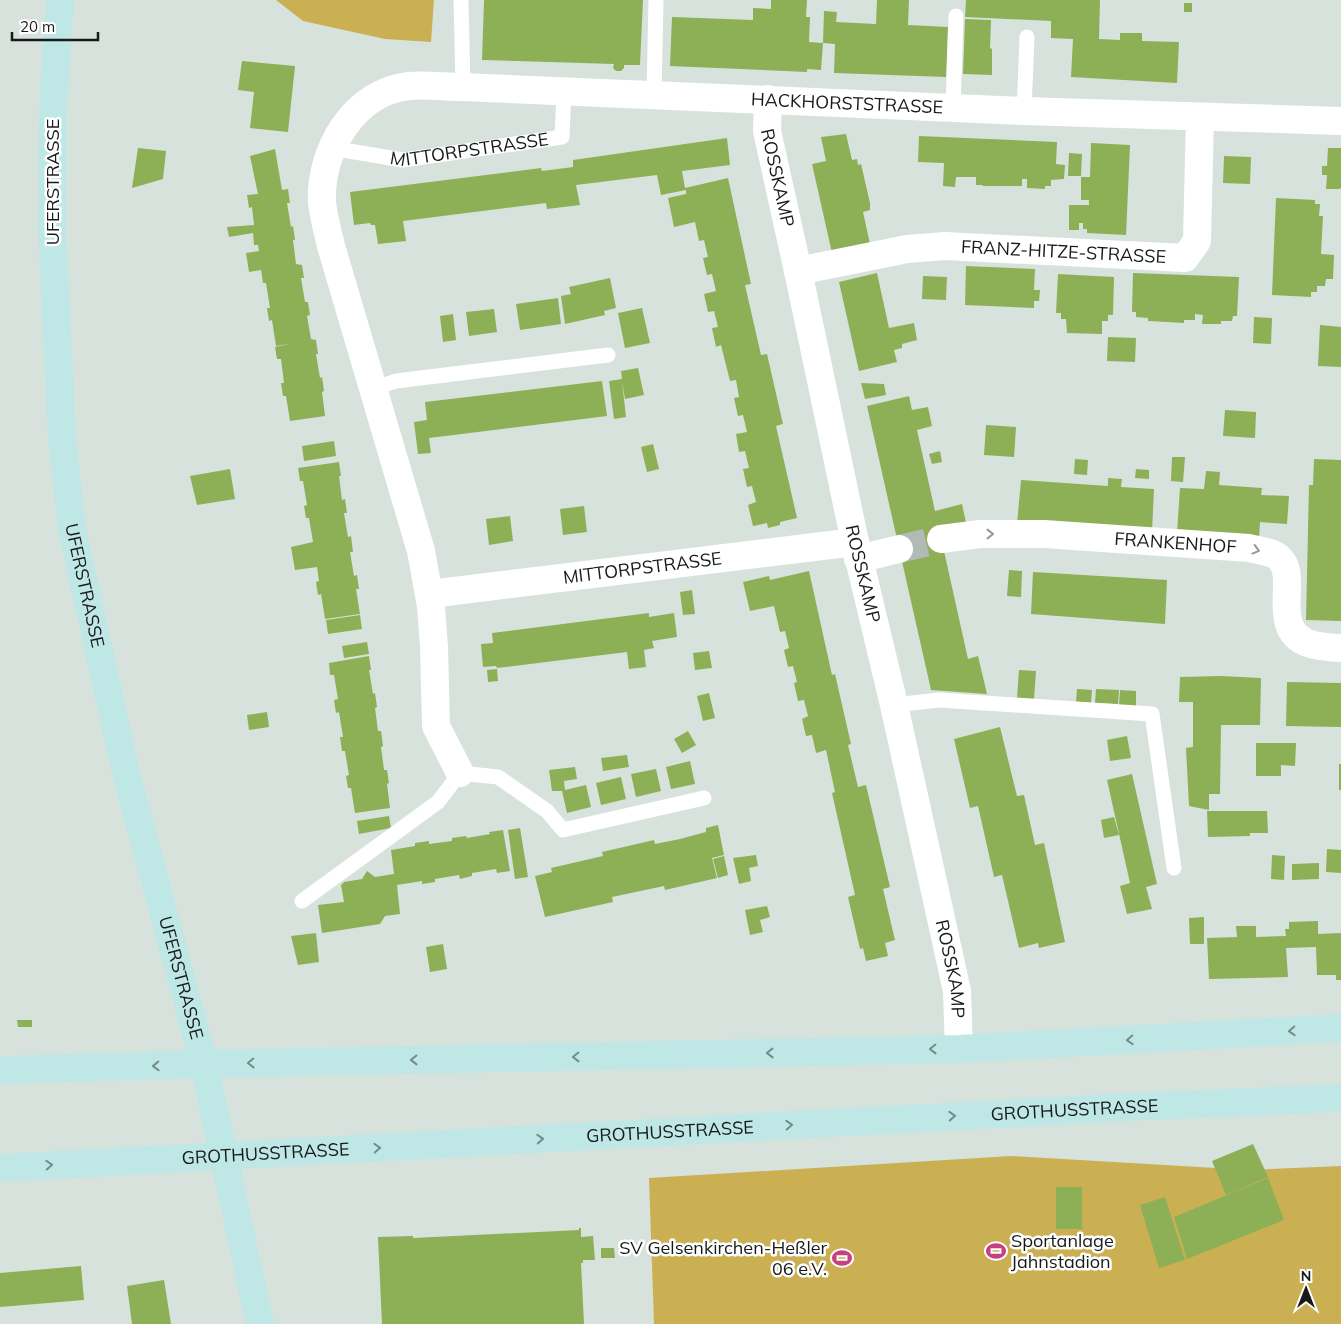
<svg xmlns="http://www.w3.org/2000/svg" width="1341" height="1324" viewBox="0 0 1341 1324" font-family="Mulish,sans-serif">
<rect width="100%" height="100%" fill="#d8e2dc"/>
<path fill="#cab053" d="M276,0H434L431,42L385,39L303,21Z
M1011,1156L1250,1170L1341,1166V1324H654L649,1178Z"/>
<path fill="#8daf56" d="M484,0H643L640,65H624V68L621,71H616L613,68L614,64L482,60Z
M771,0H807L806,17H810L809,42L823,43L821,70L807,69V72L670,66L672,17L753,20V8L771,9Z
M877,0H909L908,25L948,27L946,77L834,73L835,44L823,43L824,11L837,12L836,22L876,24Z
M966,0H1100L1099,39L1120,40V33H1142V41L1179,42L1177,83L1071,77L1073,39L1051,38V21L965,17Z
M1184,3H1192V12H1184Z
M965,19L991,20L990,48L992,49V75L963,74Z
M242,61L295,66L288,132L250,128L254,92L238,90Z
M846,134L852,160L857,159L858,165L861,164L870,203V210L863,212L870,244L832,253L812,164L826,161L821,137Z
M919,136L1057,142L1056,164L1065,165L1064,179L1051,180V186H1045V189L1027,188V179H1022V186H983L982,185H976V177H956L955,187L943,186L944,163L918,162Z
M727,138L730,165L682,171L685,188L728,178L751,284L745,285L761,355L767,354L783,424L776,426L797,518L780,522V525L768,528L767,523L753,526L748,505L756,502L752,486L747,487L743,469L749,468L745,451L739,452L736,434L747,432L743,415L738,416L734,398L739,397L736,380L730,381L721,345L716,347L712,328L718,327L714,311L708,312L704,294L716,291L712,274L707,275L703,258L708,257L704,240L699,241L695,222L674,227L668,198L686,194V190L661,195L657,175L576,185L580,205L547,209L546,203L403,221L406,241L378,244L375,225H371L370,223L354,225L350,192L541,168L542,171L573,167V160Z
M1091,143L1130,145L1126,235L1087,233V229H1083V223H1079V230H1069V205H1089V200H1081V177H1090Z
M138,148L166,151L163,179L132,188Z
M1328,148H1341V188L1339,189H1326L1327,175H1322V166H1327Z
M275,149L282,190L288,189L290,203H287L291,227L293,226L295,240H293L296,264L302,265L304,278H301L305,302H308L310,315L307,316L311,339L316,340L318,354H316L320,378L322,377L324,391L322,392L325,416L290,421L286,396H283L281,383H284L281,359H277L275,347L289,344L276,346L272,320L269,321L267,308H270L266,283H263L261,270L249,272L246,253L259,251L258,245H254L253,233L229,237L227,227L254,225L252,207L249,208L247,195L258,194L250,156Z
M1069,153L1082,154L1081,176H1068Z
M1224,156L1251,157L1250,184L1223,183Z
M1276,198L1315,200V204H1320L1319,216H1323L1321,254L1334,255L1333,279H1326L1325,286H1317V292H1311V297L1272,295Z
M966,266L1035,269L1034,290H1040L1039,301H1034V308L965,305Z
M877,273L889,328L914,323L917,340L902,344V348L894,350L897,362L859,371L839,282Z
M1133,273L1239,277L1237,316H1233L1232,321H1221V324H1202L1203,315L1195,314V320H1184V323L1148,321V318L1136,317V312H1132Z
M1058,274L1114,277L1113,315H1108V321H1102V334L1067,333L1066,319H1061V313H1056Z
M923,276L947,277L946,300L922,299Z
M610,278L616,308L604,311L605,315L565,324L561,296L571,294L569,287Z
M558,298L561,324L520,330L516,304Z
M642,308L650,343L625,348L618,313Z
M494,309L497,332L469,336L466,312Z
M453,314L456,340L443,342L440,316Z
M1254,317L1272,318L1271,344L1253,343Z
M1320,325L1341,327V367L1318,366Z
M1108,337L1136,338L1135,362L1107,361Z
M638,368L644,395L625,399L622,381L626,417L614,419L609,381L622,379L621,371Z
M602,381L607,416L429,438L431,453L418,454L414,422L427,420L425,402Z
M861,383L884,384L886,395L865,399Z
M909,396L912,410L928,407L932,426L917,430L935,511L962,504L967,527L940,533L968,659L978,656L987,694L931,690L867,406Z
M1225,410L1256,412L1255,438L1223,436Z
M986,425L1016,427L1014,457L984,455Z
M334,441L336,456L304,461L302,446Z
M653,444L659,469L647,472L641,447Z
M940,451L942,462L932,464L929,454Z
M1172,457H1185L1183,482L1171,481Z
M1075,459L1088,460L1087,475L1074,474Z
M1314,459L1341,460V621L1306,620L1309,485H1313Z
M339,462L341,476H339L342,500L345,499L347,513H344L348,537L351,536L353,552H350L354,576L357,575L359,589H356L360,614L325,619L321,594L318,595L316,582L319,581L317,567L295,570L291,547L313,542L309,518H306L304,506L307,505L303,481H300L298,468Z
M230,469L235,499L197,505L190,476Z
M1136,469L1149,470V479L1135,478Z
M1206,471L1220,472L1219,485L1262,488L1261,495L1289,496L1287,524L1260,522L1259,539L1177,533L1180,488L1204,489Z
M1108,478L1122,479L1121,487L1154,489L1152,532L1017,524L1021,480L1108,486Z
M584,506L587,532L563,535L560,509Z
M510,516L513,541L489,545L486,519Z
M1009,570L1022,571L1021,597L1007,596Z
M809,571L832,675L835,674L851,744L848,745L858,787L866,785L890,887L883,889L895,940L885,943L888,956L866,961L863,948L860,949L848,897L855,895L832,793L835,792L826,750L816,753L812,735L806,736L802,719L808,716L804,700L798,701L794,683L797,682L793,666L788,667L784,650L789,648L785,631L780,632L774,606L750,611L743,582L769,576L770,580Z
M1033,572L1167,580L1165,624L1031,614Z
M692,590L695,614L683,615L680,592Z
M649,613V617L674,613L677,637L652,641L654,648L644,650L646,667L629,669L627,652L497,668L496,666L483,667L481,644L493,643L492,633Z
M360,615L362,629L328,634L326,620Z
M367,642L369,654L344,658L342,646Z
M709,651L712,668L695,670L693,653Z
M369,656L371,670H369L373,694L375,693L377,707L375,708L378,731H381L383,746L381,747L384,770H387L389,783L387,784L390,808L355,813L351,788H348L346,776L349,775L345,751H342L340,737H343L339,712L336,713L334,700L338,699L334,675H330L329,663Z
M497,669L498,681L488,682L487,670Z
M1019,670L1036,671L1034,699L1017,698Z
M1221,676L1261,678L1260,725H1221L1220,794H1209V810L1189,806L1186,748L1193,747V702H1179L1180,677Z
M1287,682L1341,683V727L1286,726Z
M1077,689L1092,690L1091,703L1076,702Z
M1096,689L1119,690L1118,704L1095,703Z
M1120,690L1136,691V706L1119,705Z
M709,693L715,718L703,721L697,696Z
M267,712L269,727L249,730L247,715Z
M1000,727L1017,796L1024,795L1035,845L1044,843L1065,942L1039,948L1038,943L1019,948L1002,875L994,877L978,806L970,808L954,739Z
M688,731L696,745L682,753L674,739Z
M1127,736L1131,758L1110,761L1107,740Z
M1256,743H1296L1295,766L1281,765V776H1256Z
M627,755L629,767L603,771L601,758Z
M690,761L695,784L671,789L666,767Z
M1339,764H1341V790H1339Z
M575,767L577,779L564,781L565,790L586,785L591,807L567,813L562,791H552L549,770Z
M656,769L661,791L636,797L631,774Z
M1132,774L1157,884L1146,887L1152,909L1127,914L1120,886L1130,883L1107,780Z
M621,777L626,799L601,805L596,783Z
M1207,811H1267L1268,833H1250V836L1208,837Z
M389,816L391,828L359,834L357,821Z
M1114,817L1119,835L1104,838L1101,820Z
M718,825L724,855L712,858L717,878L665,890L664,886L612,897L613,902L545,917L535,876L552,872L551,868L603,856L602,852L654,840L655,844L680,839L706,832V828Z
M520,828L528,877L515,879L508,830Z
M503,830L510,871L497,873L496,869L472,873V876L460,879L459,875L435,879V882L422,884V881L397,885L400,914L385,916L380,924L322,933L318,905L344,902L341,885L344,882L362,879L367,871L375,877L394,874L391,850L415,846V843L429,841V844L452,841V838L466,836L467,838L490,834L489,832Z
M1327,849L1341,850V873L1326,872Z
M756,855L758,866L749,868L751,881L739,884L733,858Z
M1272,855L1285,856L1284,880L1271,879Z
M724,856L728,875L718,878L713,859Z
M1319,863V879L1292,880V864Z
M767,906L770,917L760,920L763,932L750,935L745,910Z
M1204,917V944H1190L1189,918Z
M1318,921V934L1341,933V980H1336V975H1317L1316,947L1286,948L1288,977L1209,979L1207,938L1237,937L1236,926H1256V937L1286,936L1285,929H1289V922Z
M316,933L319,962L298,965L291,936Z
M443,944L447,969L430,972L426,947Z
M17,1020H32V1027H18Z
M1253,1144L1268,1177L1226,1195L1212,1161Z
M1268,1178L1284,1220L1187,1259L1174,1217Z
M1056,1187H1082V1229H1056Z
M1165,1197L1185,1260L1159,1268L1140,1205Z
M579,1228H581V1237L593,1236L595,1260H583V1263H581L584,1324H382L378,1237L413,1236V1238L579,1230Z
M601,1248H614L615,1258H601Z
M81,1266L84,1300L0,1307V1273Z
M164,1280L171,1324H132L127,1286Z"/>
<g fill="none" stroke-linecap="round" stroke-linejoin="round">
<path stroke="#b1bab5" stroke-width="28" stroke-dasharray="28 14" stroke-linecap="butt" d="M899,549L941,539"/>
<g stroke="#fff" stroke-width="15">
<path d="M461,0L463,87"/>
<path d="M654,95L656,0"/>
<path d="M953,108L956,16"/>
<path d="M1024,111L1027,37"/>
<path id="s1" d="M331,148L403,160L562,137L564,92"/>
<path d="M372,389L396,381L608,355"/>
<path d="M894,705L939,700L1152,714L1174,868"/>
<path d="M302,901L438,802L460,773L498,777L547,811L563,830L704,798"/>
</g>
<g stroke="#fff" stroke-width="28">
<path id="s2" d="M768,99L767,131L798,271L855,542L894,705L957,991L959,1049"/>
<path id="s3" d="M798,271L907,249L945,246L1185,258L1197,241L1200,117"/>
<path id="s4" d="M941,539L980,534H1044L1249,548C1257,550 1272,552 1278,557C1287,565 1287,575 1287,585C1287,597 1285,612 1289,624C1296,646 1321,647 1341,648"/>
<path d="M858,559L899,549"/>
<path id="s5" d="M430,594L855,542"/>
<path id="s6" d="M460,773L436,726L434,647L431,606L421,551L331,246C328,232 323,216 322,201C320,150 354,92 409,86C426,84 445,87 463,87L1024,111L1341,121"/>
</g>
<g stroke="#bfe7e6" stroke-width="28">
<path id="s7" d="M61,0L58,22L53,112L52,229L62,438L72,529L125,769L204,1064L260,1324"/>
<path d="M0,1070L204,1064L959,1049L1341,1028"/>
<path id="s8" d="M0,1168L1129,1107L1341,1098"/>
</g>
</g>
<defs><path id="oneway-chevron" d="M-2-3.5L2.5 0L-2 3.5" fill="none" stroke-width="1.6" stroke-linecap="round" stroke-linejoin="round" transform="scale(1.25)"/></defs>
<g stroke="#969897">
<use href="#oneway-chevron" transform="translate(990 534)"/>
<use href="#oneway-chevron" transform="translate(1256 550) rotate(15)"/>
</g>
<g stroke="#738b89">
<use href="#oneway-chevron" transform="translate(1292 1031) rotate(177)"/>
<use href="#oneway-chevron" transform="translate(1130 1040) rotate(177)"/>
<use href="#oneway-chevron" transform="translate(933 1049) rotate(179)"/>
<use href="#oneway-chevron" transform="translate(770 1053) rotate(179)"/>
<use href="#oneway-chevron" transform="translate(576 1057) rotate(179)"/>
<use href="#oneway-chevron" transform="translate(414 1060) rotate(179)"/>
<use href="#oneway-chevron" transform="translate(251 1063) rotate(179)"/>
<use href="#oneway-chevron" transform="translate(156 1066) rotate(178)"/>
<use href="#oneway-chevron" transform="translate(952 1116) rotate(-3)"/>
<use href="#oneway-chevron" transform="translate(789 1125) rotate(-3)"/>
<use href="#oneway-chevron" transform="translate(540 1139) rotate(-3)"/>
<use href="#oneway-chevron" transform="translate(377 1148) rotate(-3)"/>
<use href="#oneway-chevron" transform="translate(49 1165) rotate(-3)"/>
</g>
<defs>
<symbol id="stadium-bare" viewBox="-9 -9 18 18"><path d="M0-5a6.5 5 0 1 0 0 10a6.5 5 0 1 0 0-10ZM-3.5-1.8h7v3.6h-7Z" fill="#c74181" stroke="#fff" stroke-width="2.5" paint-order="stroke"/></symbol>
</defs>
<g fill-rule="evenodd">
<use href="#stadium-bare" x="982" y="1237" width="28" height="28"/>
<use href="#stadium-bare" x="828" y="1244" width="28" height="28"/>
</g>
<g text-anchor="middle" stroke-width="5" stroke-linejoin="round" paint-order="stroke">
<g font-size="18" fill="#161a18" stroke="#fff">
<text dy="6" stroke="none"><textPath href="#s6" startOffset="1189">HACKHORSTSTRASSE</textPath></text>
<text dy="6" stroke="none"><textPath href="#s1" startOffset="140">MITTORPSTRASSE</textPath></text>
<text dy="6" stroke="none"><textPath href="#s2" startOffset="80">ROSSKAMP</textPath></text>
<text transform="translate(53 182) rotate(-90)" y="6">UFERSTRASSE</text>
<text dy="6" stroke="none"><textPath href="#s3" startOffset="268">FRANZ-HITZE-STRASSE</textPath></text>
<text dy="6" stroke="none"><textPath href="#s4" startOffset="235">FRANKENHOF</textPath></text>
<text dy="6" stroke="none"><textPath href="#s5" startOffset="214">MITTORPSTRASSE</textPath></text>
<text dy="6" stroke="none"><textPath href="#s2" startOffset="485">ROSSKAMP</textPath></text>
<text dy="6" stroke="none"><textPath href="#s7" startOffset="588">UFERSTRASSE</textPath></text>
<text dy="6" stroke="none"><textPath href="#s2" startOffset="890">ROSSKAMP</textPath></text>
<text dy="6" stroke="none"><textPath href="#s7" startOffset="992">UFERSTRASSE</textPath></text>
<text dy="6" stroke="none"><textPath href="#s8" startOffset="1076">GROTHUSSTRASSE</textPath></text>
<text dy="6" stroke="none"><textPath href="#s8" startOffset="671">GROTHUSSTRASSE</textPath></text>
<text dy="6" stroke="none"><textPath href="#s8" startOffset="266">GROTHUSSTRASSE</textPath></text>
</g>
<g font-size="18" fill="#161a18" stroke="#fff" text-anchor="start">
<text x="1011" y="1247">Sportanlage<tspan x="1011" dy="21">Jahnstadion</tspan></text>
<text x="827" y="1254" text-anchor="end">SV Gelsenkirchen-Heßler<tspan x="827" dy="21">06 e.V.</tspan></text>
</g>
</g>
<g transform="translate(1306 1289)" stroke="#ffffff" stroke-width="4" paint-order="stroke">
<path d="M0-4L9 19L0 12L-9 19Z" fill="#161a18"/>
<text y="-8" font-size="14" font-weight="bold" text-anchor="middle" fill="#161a18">N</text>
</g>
<path d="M12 32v8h86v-8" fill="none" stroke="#161a18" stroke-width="2.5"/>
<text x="20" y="32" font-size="15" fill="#161a18" stroke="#ffffff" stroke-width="4" paint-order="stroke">20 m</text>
</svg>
